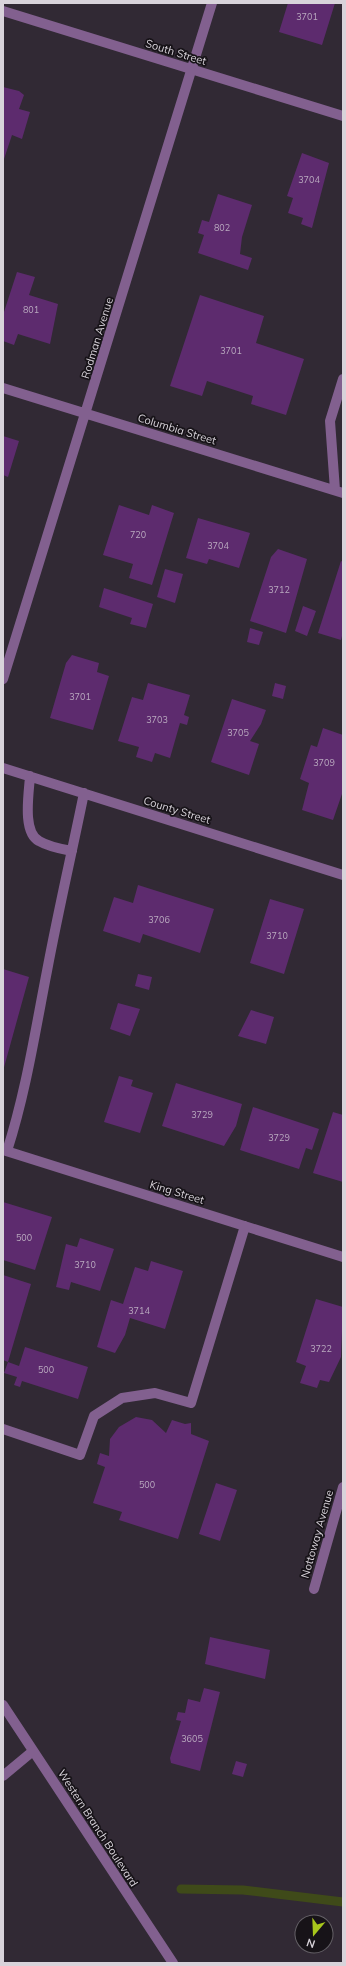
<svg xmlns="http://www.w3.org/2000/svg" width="346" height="1966" viewBox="0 0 346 1966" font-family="Mulish,sans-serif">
<rect width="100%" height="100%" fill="#312934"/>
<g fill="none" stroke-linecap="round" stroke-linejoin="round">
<path stroke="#3f4a19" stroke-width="9" d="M181,1889L243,1890L343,1902"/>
</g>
<path fill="#5d2b6e" d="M288,3H335L322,45L279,32Z
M3,87L19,91L24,95L19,109L30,112L22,139L12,135L3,162Z
M302,153L329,163L312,228L301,224L303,218L288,213L293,198L287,196Z
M218,194L252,205L242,237L240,254L252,258L248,270L198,253L204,235L198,233L202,220L209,222Z
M17,272L35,277L29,295L58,304L50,344L18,334L14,345L3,341V315Z
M200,295L264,316L256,343L304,359L286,415L251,404L253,396L207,381L202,396L170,386Z
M3,436L19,441L8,477L3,475Z
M119,505L149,515L152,505L174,513L152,585L129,578L133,564L103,555Z
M198,518L250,533L239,568L209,559L207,564L186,558Z
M278,549L307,559L286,633L250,621L271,557Z
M341,561L343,562V632L341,640L318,633Z
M165,569L183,574L175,603L157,597Z
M104,588L153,604L146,628L130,624L132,618L99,607Z
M303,606L316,611L307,636L295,631Z
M250,628L263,632L259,645L247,642Z
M72,655L99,663L97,672L109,676L93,730L50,718L66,663Z
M148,683L190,695L184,715L189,717L187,725L180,723L170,758L155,753L152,762L136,757L139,747L118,741L132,697L143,700Z
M275,683L286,686L283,699L272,696Z
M232,699L266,710L261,724L250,741L259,744L249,775L211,762Z
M323,728L343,735V791L333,820L302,810L309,783L300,779L311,745L317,747Z
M138,885L214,909L200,953L143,934L140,943L103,931L114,897L133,903Z
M270,899L304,909L284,974L250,963Z
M3,969L29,977L3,1071Z
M138,974L152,977L149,990L135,986Z
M118,1003L140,1009L130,1036L110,1029Z
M251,1010L274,1017L266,1044L238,1036Z
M119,1076L133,1080L131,1086L153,1093L140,1133L104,1122Z
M176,1083L242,1104L236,1126L224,1146L162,1126Z
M253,1107L319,1129L312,1150L306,1148L299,1169L240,1150Z
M333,1112L343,1115V1182L313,1173Z
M3,1202L52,1217L35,1270L3,1260Z
M80,1238L114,1249L100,1291L71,1282L69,1290L56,1287L66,1244L77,1247Z
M151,1261L183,1271L165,1329L130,1318L125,1335L115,1353L97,1347L111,1300L123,1304L135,1267L148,1271Z
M3,1275L31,1284L8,1362L3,1360Z
M316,1299L343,1307L341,1357L329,1382L320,1380L317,1388L300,1383L306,1366L296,1362Z
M25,1347L88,1367L78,1399L22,1381L20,1387L14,1385L17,1377L4,1373L8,1362L19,1366Z
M136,1417L152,1420L166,1433L172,1420L185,1424L191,1423V1434L209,1441L178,1539L119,1520L122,1512L93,1503L105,1467L97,1464L100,1453L109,1456L110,1439L119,1427Z
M216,1483L237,1490L220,1541L199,1534Z
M210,1637L270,1650L265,1679L205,1664Z
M204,1688L220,1692L200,1771L171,1763L170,1758L181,1721L176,1720L178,1712L185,1713L188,1699L200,1702Z
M236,1761L247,1764L243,1777L232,1774Z"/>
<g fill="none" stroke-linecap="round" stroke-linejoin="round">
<path stroke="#82608f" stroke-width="10" d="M3,11L343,116
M3,388L343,493
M335,490L330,421L343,379
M3,679L212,3
M3,768L343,875
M30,776C29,793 22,832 39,841C49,847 61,849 72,851
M3,1150L343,1257
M7,1151C26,1092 35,1032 47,971C58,912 72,852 84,793
M3,1429L80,1455L94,1416L122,1398L155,1393L191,1403L245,1226
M314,1589L343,1487
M3,1705L173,1963
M3,1776L33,1751"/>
</g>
<g text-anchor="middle" stroke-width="3.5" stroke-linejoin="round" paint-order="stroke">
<g font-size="9" fill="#b9a9bf">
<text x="307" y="20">3701</text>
<text x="309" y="183">3704</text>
<text x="222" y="231">802</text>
<text x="31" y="313">801</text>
<text x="231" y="354">3701</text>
<text x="138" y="538">720</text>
<text x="218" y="549">3704</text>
<text x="279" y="593">3712</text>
<text x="80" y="700">3701</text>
<text x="157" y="723">3703</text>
<text x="238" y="736">3705</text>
<text x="324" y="766">3709</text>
<text x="159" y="923">3706</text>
<text x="277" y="939">3710</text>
<text x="202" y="1118">3729</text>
<text x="279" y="1141">3729</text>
<text x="24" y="1241">500</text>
<text x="85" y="1268">3710</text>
<text x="139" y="1314">3714</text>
<text x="321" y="1352">3722</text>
<text x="46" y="1373">500</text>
<text x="147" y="1488">500</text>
<text x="192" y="1742">3605</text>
</g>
<g font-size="11" fill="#d8d3da" stroke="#171318">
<text transform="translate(176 52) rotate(17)" y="4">South Street</text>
<text transform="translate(97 338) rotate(-73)" y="4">Rodman Avenue</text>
<text transform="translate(177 429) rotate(17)" y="4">Columbia Street</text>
<text transform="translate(177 810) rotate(17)" y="4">County Street</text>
<text transform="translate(177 1192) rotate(17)" y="4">King Street</text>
<text transform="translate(317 1534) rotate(-74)" y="4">Nottoway Avenue</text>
<text transform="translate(98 1828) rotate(57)" y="4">Western Branch Boulevard</text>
</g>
</g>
<rect width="346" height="1966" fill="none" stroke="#d8d3da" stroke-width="8"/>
<g transform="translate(314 1934) rotate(199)"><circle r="19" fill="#171318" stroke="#646066"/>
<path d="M0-3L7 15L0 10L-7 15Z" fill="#a8c71c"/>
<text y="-6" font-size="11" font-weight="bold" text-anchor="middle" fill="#d8d3da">N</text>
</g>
</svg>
